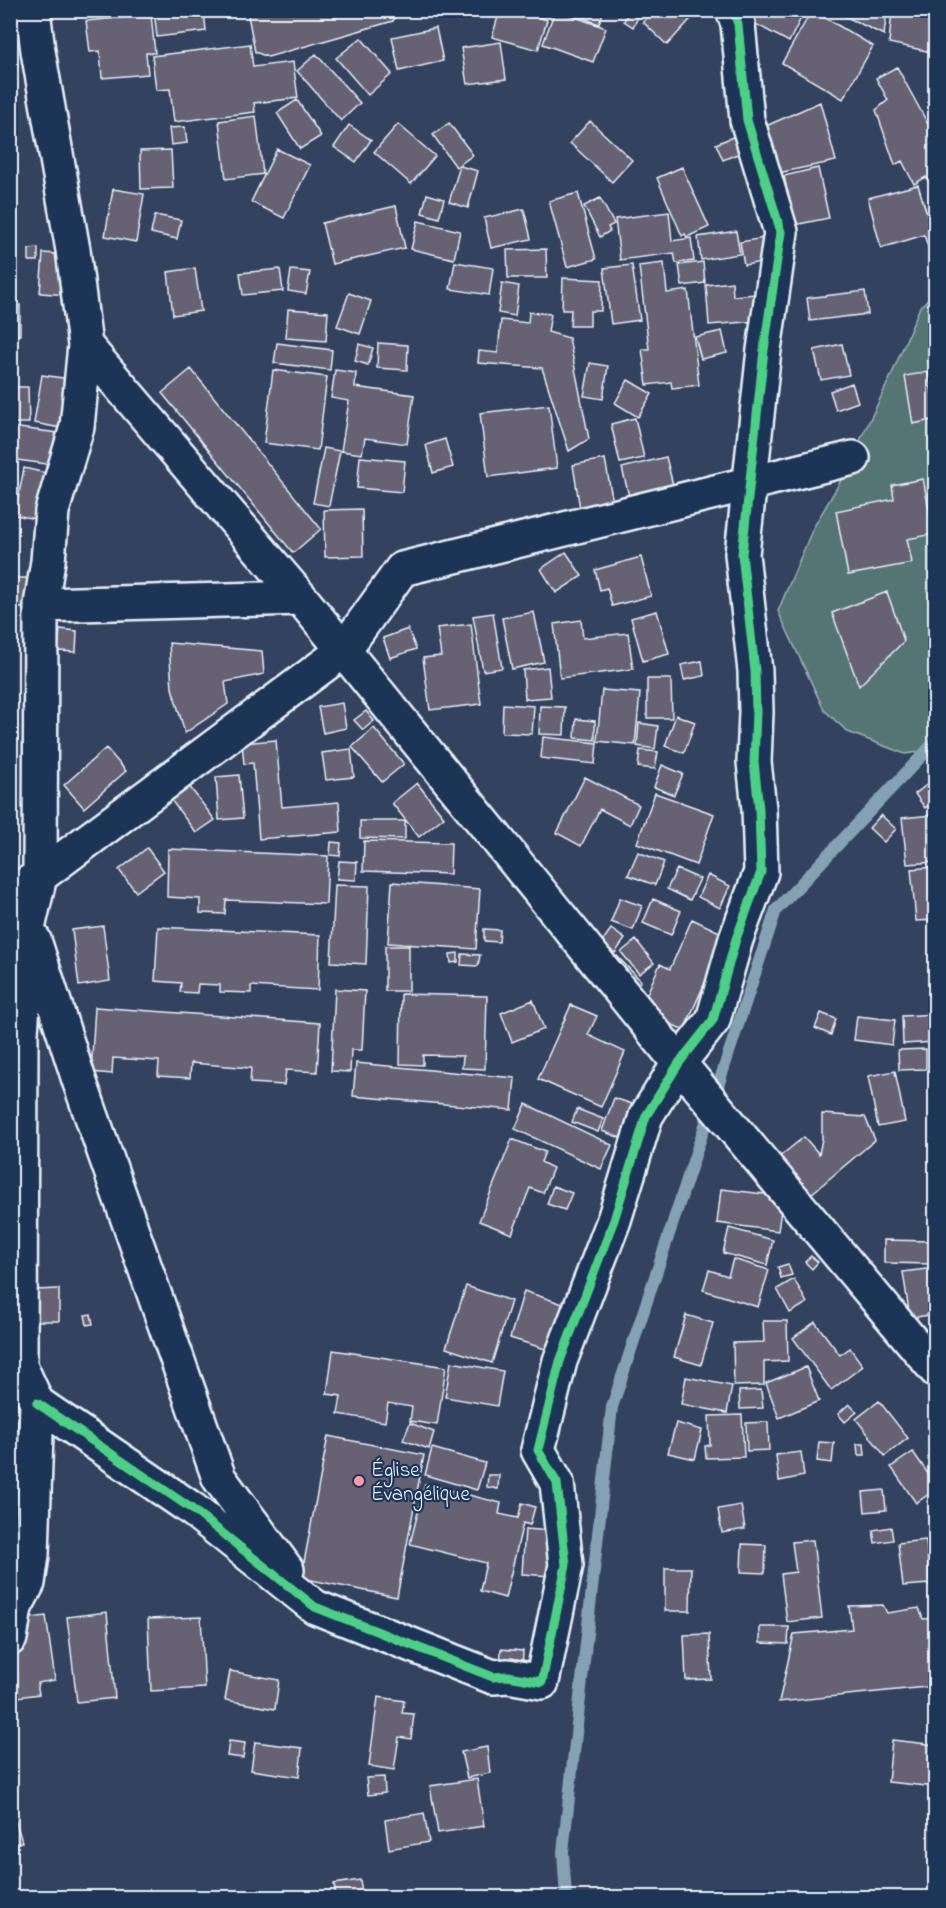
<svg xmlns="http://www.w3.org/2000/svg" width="946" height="1908" viewBox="0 0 946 1908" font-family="'Indie Flower',sans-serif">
<rect width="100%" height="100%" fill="#33425f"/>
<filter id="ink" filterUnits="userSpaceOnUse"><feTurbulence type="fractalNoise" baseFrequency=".0167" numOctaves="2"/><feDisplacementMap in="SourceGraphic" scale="12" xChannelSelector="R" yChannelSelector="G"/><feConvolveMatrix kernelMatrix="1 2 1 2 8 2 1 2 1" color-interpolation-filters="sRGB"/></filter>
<g filter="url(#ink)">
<path fill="#547574" stroke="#9eb3b6" stroke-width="1.5" d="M935,292V748L933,750L905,754L848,732L824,710L778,611L813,528L839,484L891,376L920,307Z"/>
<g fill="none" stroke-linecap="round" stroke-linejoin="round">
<path stroke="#84a2b4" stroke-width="12" d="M566,1898L563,1852L612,1407L776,910L936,741"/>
</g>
<path fill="#666273" stroke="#e8f1f8" stroke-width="1.5" d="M154,10H204L206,31L157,37Z
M247,10H399L393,21L268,57L255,52Z
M500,10H515L547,20L538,50L492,37Z
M555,10L606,28L593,62L543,44Z
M563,10H604L599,24Z
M629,10H642L633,27L624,21Z
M654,10H699L667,45L643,22Z
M758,10H805L789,42L752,22Z
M812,10L873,46L843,99L782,63Z
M835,10H887L884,35L834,11Z
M892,10H936V53L889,43Z
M151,15L155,53H146L148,74L102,78L100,51L90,52L86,21Z
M436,28L443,61L399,71L392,37Z
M361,38L392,74L368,95L336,58Z
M501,42L506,79L467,84L461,48Z
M250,44L253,67L293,62L298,98L254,103L255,112L174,122L170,89L156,90L152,56Z
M316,54L360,103L341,121L297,71Z
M897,67L936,139V188L933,189L926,177L914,184L902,161L895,165L876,110L888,100L876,78Z
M297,100L321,136L300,149L277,113Z
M820,102L836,161L778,173L766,126Z
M256,116L263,174L226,179L219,121Z
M590,121L632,160L612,182L570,143Z
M449,123L473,155L456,167L433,135Z
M398,124L435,156L411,184L374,152Z
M349,125L371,140L356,162L334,147Z
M185,127L187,143L171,145L169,128Z
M735,136L742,152L723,160L716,144Z
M277,149L310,165L284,218L251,202Z
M171,150L173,188L141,189L140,151Z
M460,166L478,171L468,208L449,202Z
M682,167L709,227L687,237L685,234L682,236L657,178Z
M818,168L829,218L794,225L784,176Z
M918,185L927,214L936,211V260L933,261L924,235L881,248L868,198Z
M113,189L144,194L136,242L105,236Z
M578,193L596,259L567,267L549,201Z
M427,194L444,199L439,218L422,213Z
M600,198L614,224L608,227L610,231L600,237L584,206Z
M396,206L405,248L332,264L322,223Z
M524,209L531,239L491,248L484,218Z
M669,212L672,241L691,238L694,261L676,263L674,253L620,260L615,219Z
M155,215L181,220L177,239L151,233Z
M418,221L460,231L454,259L411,249Z
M736,231L740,254L701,260L698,237Z
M769,237L774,260L744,265L740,242Z
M38,248V261H29V249Z
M546,249L547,278H508L507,250Z
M43,253L71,255L69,295L40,293Z
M455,262L493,268L489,295L450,289Z
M703,262L705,283L682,286L679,265Z
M664,263L667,293L688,290L699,385L672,388L671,382L647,385L642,349H649L639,266Z
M632,265L640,320L611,324L604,268Z
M195,268L201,311L173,315L168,272Z
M280,269L283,291L243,295L240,273Z
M291,270L310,272L306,294L288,291Z
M563,278L602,280L601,311H590V326H570L571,310H562Z
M732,282L733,296L756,294L758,321L709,325L706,285Z
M502,283L519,286L515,316L498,313Z
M865,291L868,314L810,321L807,298Z
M349,293L371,301L360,334L337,326Z
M10,305H20V335L10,334Z
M288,309L328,312L326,341L286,338Z
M529,312L551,314L548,332L569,338L589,439L569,451L542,368L478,363L479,351L498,353L501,320L528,323Z
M722,331L727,353L701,359L695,337Z
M277,343L332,350L330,370L274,363Z
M378,343L408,345L407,370L377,368Z
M359,344L373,348L368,365L355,361Z
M842,344L849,375L821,380L814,350Z
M936,359V383H935L928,361Z
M590,363L608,366L603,399L584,396Z
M191,369L321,529L293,553L162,393Z
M273,370L327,377L318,450L264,443Z
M335,370L356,373L355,387L414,395L407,444L365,438L362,454L341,451L349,401L331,398Z
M928,372L936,411V419L913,424L905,376Z
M42,375L69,379L61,428L34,423Z
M628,380L652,394L638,417L615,403Z
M852,383L858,402L836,410L830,391Z
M10,387H28L29,423H10Z
M549,405L557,468L488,477L480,413Z
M635,418L644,458L620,463L611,424Z
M11,427L58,433L54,465L10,459Z
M445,439L453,467L433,473L426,445Z
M324,448L340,451L329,506L313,503Z
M360,457L405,461L402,492L357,488Z
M666,457L673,485L629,496L622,468Z
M605,459L613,503L580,509L573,465Z
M24,468L55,475L46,521L15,515Z
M923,479L934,534L907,539L912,563L848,575L836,511L894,499L892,485Z
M362,509L363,556L325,557L324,510Z
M566,552L582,576L556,593L541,569Z
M641,557L651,596L612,606L607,588L600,590L595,570Z
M10,578H34V608H10Z
M887,592L904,641L859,686L832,613Z
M657,611L669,654L643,661L631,618Z
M534,612L544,662L512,669L502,618Z
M493,613L502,668L483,671L473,616Z
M581,620L583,638L628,633L633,669L560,678L554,624Z
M471,624L481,704L430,710L423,658L441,656L437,628Z
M60,629L77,631L76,652L58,651Z
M408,629L416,649L390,658L383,638Z
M169,643L262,651L264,674L225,682L228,704L185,733L172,688Z
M702,661L704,676L684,680L681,665Z
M548,667L551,697L525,699L523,670Z
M647,679H671L672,718H647Z
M602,690L640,693L635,745L597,741Z
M342,703L346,728L323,733L318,707Z
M503,704L534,706L532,734L502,733Z
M540,706L565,707L564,735L539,734Z
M366,711L374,721L363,730L354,720Z
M676,715L695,722L684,753L665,746Z
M576,719L595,721V740L575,738Z
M639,723L658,726L655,749L637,746Z
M374,728L404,764L382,782L352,747Z
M543,737L597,743L595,764L541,758Z
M276,740L282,807L339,802L341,832L259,839L253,763L244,764L242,743Z
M106,748L126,771L84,808L64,785Z
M351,749L354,777L326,780L322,753Z
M640,750L658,752L655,769L638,767Z
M662,765L683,774L674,795L654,787Z
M239,775L243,818L219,820L216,777Z
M585,777L639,805L630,825L600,809L581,846L557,833Z
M417,783L444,817L419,837L392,803Z
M929,783L936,792V801L925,808L915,794Z
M189,786L215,820L196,833L171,800Z
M655,793L714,814L696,865L637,843Z
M881,815L896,829L884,842L869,828Z
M932,815L936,862L907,864L902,818Z
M360,821H405V839L360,838Z
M364,841L451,843L450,874L363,871Z
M331,842L341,843L340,856L330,855Z
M147,848L164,871L136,892L119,870Z
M168,849L328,856L326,904L226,900L225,914L200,913V899L167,897Z
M638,852L664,862L655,885L628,875Z
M339,861L357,862L356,880L337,879Z
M936,867V920L916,921L911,869Z
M677,869L700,879L690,900L667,889Z
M708,875L730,886L720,908L698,897Z
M392,882L480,889L476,949L388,943Z
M335,885L369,886L366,964L331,962Z
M620,898L642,906L633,930L611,922Z
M653,899L681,911L671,935L643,923Z
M692,919L726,935L684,1030L640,1010L660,964L670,969Z
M103,926L110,981L79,986L72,930Z
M158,927L320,935L318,990L251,986V993L220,992V985L198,984L197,993L180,992L181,983L155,981Z
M484,929L500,930L499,942L484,941Z
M611,929L625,939L615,953L601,943Z
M636,940L654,963L639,974L621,952Z
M385,946H409V991H385Z
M458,953V962L451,963L450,954Z
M462,954L480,955L478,966L461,965Z
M617,956L641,981L629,992L605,967Z
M335,989L365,991L362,1050H351L350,1072L331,1071Z
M401,994L487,996L485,1069L462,1068L463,1056L423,1055V1065L400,1064Z
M533,1000L544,1029L512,1042L501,1013Z
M571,1005L597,1016L588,1035L625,1052L601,1107L538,1079Z
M95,1007L320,1023L317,1072L286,1070L284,1085L250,1083L251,1068L191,1063L190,1078L158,1076L159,1061L113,1058L112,1074L91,1072Z
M821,1013L836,1019L831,1035L815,1028Z
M936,1014V1042L903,1044L902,1016Z
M857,1016L895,1020L892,1045L854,1040Z
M926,1049V1069L899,1070L898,1050Z
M356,1063L515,1078L512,1110L353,1096Z
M895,1071L905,1122L878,1127L868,1076Z
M614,1098L638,1106L626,1140L602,1131Z
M526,1104L612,1145L601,1169L515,1129Z
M577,1109L603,1119L598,1132L572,1122Z
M822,1114L865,1117L875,1140L810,1195L779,1157L804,1137L819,1154L822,1139Z
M512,1139L545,1152L541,1162L553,1168L543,1193L530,1188L512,1234L479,1221Z
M553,1186L572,1193L565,1210L547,1204Z
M721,1189L783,1196L778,1231L717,1223Z
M729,1228L773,1240L767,1265L723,1253Z
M884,1240L931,1241V1264L884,1263Z
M811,1256L818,1262L812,1269L805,1262Z
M733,1259L769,1270L758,1307L703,1290L709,1270L728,1276Z
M788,1264L792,1275L781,1278L778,1267Z
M934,1268L936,1314L910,1318L903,1272Z
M794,1279L807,1303L790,1313L777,1289Z
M466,1286L511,1301L492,1363L446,1348Z
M59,1289V1321H36L35,1290Z
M524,1291L566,1305L552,1351L510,1338Z
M91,1314L93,1324L87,1325L85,1315Z
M686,1315L713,1323L701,1365L674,1357Z
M763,1321H787L788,1361L764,1362V1385L734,1386L733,1343L764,1342Z
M815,1322L840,1355L850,1348L863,1366L831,1390L793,1338Z
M333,1350L446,1367L437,1425L410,1421L412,1407L388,1403L385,1422L338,1414L341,1396L327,1394Z
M451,1362L503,1371L497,1406L445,1397Z
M806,1367L819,1401L779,1418L766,1383Z
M686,1377L732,1386L727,1413L681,1404Z
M761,1390L763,1408L740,1409L739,1391Z
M879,1401L908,1438L885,1456L856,1419Z
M849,1404L857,1412L845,1422L838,1414Z
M742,1415L744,1457L706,1458L705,1446L710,1445L709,1416Z
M768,1422L769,1450L747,1451L746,1423Z
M410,1423L434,1432L429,1449L403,1440Z
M676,1423L702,1430L695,1459L668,1453Z
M328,1436L424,1455L397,1597L301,1578Z
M819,1442L834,1443L832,1463L817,1461Z
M857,1444H864L865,1455H858Z
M432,1448L485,1463L477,1490L425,1475Z
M801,1452L804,1476L779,1481L776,1455Z
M913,1452L936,1485V1489L916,1503L891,1467Z
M488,1475H499L498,1489L487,1487Z
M425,1484L501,1503L499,1514L518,1518L522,1503L535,1507L530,1525L523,1523L505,1598L480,1591L486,1563L410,1544Z
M884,1490L886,1510L865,1512L863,1492Z
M741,1505L745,1529L722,1533L718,1509Z
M891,1527L893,1540L875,1543L873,1530Z
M525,1529L553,1531L551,1576L522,1574Z
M813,1540L822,1618L787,1622L781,1574L796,1572L792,1542Z
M926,1540L930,1584L903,1586L898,1543Z
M742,1544L766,1545L765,1573L741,1572Z
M665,1568H691L690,1611H665Z
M883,1605L887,1613L919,1608L923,1619L936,1618V1686L779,1702L794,1634L852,1629L849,1606Z
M107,1612L115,1698L77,1702L67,1617Z
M46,1616L55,1680L37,1683L39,1694L18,1697L16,1620Z
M201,1617L205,1688L151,1691L148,1619Z
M760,1627H789L788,1644L760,1643Z
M709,1634L711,1679L686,1680L684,1635Z
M501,1649L523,1651L522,1671L500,1669Z
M230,1671L279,1680L275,1709L225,1700Z
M378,1697L404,1701L402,1713L414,1714L411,1739L399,1737L394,1770L369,1766Z
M892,1740L936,1745V1787L888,1782Z
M229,1741L245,1743L243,1758L227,1756Z
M255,1742L302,1748L299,1777L251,1770Z
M487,1747L490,1773L467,1778L461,1752Z
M384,1777L385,1793L368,1795L366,1778Z
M477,1779L484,1826L438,1833L430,1786Z
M10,1802L22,1842L10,1845Z
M424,1813L429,1842L389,1849L385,1820Z
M360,1880L363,1898H336L334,1884Z"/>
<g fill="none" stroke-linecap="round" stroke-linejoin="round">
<defs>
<path id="minor" d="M85,345L301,598L679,1063L936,1370
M41,605L301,598
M10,894L40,876L343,651L402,569L853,458
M34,940L79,1080L219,1478L287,1570
M37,1403L192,1509L315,1607L493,1677L508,1676L542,1682L566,1565L557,1483L538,1450L560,1361L614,1220L646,1116L679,1063L713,1020L736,939L761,872L759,809L754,762L756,712L755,671L742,554L764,350L781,232L747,120L738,24L733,10
M10,1638L15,1607L28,1583L32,1555L37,1403L20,1366L21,1033L29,924L40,876L41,605L48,561L52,511L77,427L85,345L73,250L38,51L33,10"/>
</defs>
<use href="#minor" stroke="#e8f1f8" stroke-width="38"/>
<use href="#minor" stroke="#1d3557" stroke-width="33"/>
<defs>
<path id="cycleway" d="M37,1403L192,1509L315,1607L493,1677L508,1676L542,1682L566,1565L557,1483L538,1450L560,1361L614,1220L646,1116L679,1063L713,1020L736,939L761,872L759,809L754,762L756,712L755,671L742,554L764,350L781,232L747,120L738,24L733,10"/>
</defs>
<use href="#cycleway" stroke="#1d3557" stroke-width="13"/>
<use href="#cycleway" stroke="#4dcf88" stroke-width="9"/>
</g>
</g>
<circle fill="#ff9aa2" stroke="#1d3557" stroke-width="2" cx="359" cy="1481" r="6"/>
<g text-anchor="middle" stroke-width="4.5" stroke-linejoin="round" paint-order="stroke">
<g font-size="21" fill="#e8f1f8" stroke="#1d3557" text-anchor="start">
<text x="371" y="1476">Église<tspan x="371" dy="24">Évangélique</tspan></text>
</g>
</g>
<rect width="946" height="1908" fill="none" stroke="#1d3557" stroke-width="36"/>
<rect x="18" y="18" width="910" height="1872" fill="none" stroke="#e8f1f8" stroke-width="2" filter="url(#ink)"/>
</svg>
